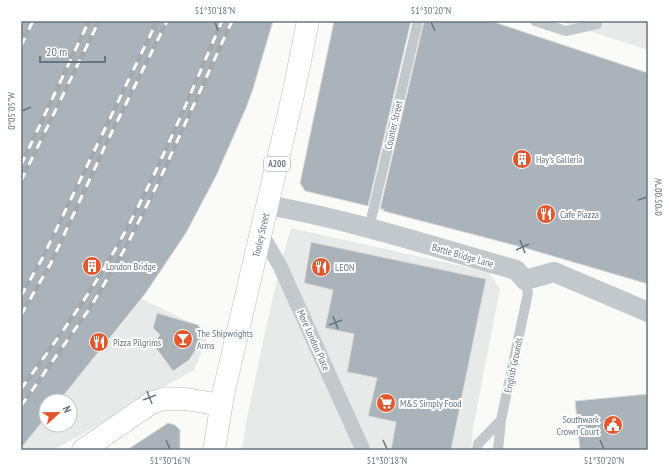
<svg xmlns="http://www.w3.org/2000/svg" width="669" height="471" viewBox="0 0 669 471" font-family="'PT Sans Narrow',sans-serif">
<rect width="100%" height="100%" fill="#fafaf8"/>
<path fill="#e8e9e9" d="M558,21H648V50Z
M291,228L489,272L500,289L473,428L471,450H242L246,423L262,346L280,266Z
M142,299L210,332L194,370L54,450H21V448L46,417V425H70V401H59Z"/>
<path fill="#aab3b9" stroke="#dcdcda" d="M21,21H273L253,89L246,108L216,176L186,233L145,294L59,401H46V417L21,448Z
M334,21H411L368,206L305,191L300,183Z
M424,21H491L648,73V284L525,248L383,211L384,209H380Z
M311,242L486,279L451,450H391L396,422L368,416L377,378L347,372L354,334L325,328L333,290L304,283Z
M157,313L198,325L202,331L200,343L189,360L173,371L153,344L160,335L153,328Z
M648,394V450H580L575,401Z
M168,423L175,425L180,430V450H127Z"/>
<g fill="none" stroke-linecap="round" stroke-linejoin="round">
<defs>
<g id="primary">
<path d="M83,450L151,403L163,399H186L221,405"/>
<path id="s1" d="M214,450L223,395L293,95L308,21"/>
</g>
</defs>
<use href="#primary" stroke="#b5babe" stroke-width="23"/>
<path stroke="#c3c8cc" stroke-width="10" d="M535,21L566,31L597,24
M369,228L418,21
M477,450L478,444L501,420
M498,450L501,420L528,293L525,280"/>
<path stroke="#c3c8cc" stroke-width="15" d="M261,233L280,266L363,450"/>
<path stroke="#c3c8cc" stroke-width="20" d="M267,205C352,220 434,247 516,270L525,280L554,272L648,312"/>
<use href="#primary" stroke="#fff" stroke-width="22"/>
<defs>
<path id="rail" d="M21,24L22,21
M21,46L33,21
M21,165L89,21
M21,181L99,21
M21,296L42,259L157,21
M21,315L51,263L106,144L167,21
M21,389C56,341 91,293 120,241C159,170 190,95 222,21
M21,406L90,308L127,245L159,181L232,21"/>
</defs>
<use href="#rail" stroke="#a2aab0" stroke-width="4.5"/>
<use href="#rail" stroke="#fff" stroke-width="3" stroke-dasharray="9" stroke-linecap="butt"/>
</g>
<path fill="none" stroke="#657683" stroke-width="1.5" d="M215,22L218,31M431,22L435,31M22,111L31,107M638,200L647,197M520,240L525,253M516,250L529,244M333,316L338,329M329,325L342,320M147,391L152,404M143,400L156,395M166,440L170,449M383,440L387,449M600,440L604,449"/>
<defs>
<symbol id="building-disc" viewBox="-11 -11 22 22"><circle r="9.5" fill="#e4572e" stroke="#fff"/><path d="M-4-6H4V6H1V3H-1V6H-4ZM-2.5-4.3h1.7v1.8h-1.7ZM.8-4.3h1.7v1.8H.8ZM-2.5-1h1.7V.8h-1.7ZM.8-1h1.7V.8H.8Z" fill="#fff"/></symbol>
<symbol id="restaurant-disc" viewBox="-11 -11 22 22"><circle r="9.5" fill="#e4572e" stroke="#fff"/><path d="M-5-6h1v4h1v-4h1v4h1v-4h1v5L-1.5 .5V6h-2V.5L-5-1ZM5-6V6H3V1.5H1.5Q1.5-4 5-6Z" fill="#fff"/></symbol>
<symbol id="bar-disc" viewBox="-11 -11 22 22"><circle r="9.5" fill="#e4572e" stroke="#fff"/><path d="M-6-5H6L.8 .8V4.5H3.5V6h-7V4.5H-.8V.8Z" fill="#fff"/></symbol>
<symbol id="supermarket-disc" viewBox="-11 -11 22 22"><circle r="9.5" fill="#e4572e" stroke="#fff"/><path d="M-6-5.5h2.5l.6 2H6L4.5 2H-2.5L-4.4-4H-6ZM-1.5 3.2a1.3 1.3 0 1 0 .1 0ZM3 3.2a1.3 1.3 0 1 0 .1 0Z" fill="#fff"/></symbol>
<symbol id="civic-disc" viewBox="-11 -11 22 22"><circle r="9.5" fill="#e4572e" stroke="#fff"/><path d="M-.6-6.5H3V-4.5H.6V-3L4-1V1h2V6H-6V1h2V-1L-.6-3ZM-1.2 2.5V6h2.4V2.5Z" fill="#fff"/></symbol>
</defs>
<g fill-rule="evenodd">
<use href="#building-disc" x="511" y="148" width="22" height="22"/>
<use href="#restaurant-disc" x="535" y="203" width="22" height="22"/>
<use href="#building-disc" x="81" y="255" width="22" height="22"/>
<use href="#restaurant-disc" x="310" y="256" width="22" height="22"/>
<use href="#bar-disc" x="172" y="328" width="22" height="22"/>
<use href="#restaurant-disc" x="88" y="331" width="22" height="22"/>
<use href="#supermarket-disc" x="375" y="392" width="22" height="22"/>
<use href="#civic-disc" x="602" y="414" width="22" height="22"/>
</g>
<g text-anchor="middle" stroke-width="4" stroke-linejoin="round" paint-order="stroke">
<rect fill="#fff" stroke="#939fa8" stroke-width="1" x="264" y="157" width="26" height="14" rx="3"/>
<g font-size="9" font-weight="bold" fill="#657683">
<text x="277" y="167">A200</text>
</g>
<g font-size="10" fill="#657683" stroke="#fff">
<text transform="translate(393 125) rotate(-77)" y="4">Counter Street</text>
<text dy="4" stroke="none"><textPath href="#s1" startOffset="220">Tooley Street</textPath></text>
<text transform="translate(463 255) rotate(16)" y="4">Battle Bridge Lane</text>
<text transform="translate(314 340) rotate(66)" y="4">More London Place</text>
<text transform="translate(513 365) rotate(-78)" y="4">English Grounds</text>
</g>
<g font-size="10" fill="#657683" stroke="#fff" text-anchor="start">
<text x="536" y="163">Hay's Galleria</text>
<text x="560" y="218">Cafe Piazza</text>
<text x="106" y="270">London Bridge</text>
<text x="335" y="271">LEON</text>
<text x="197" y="337">The Shipwrights<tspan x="197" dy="12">Arms</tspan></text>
<text x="113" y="346">Pizza Pilgrims</text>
<text x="400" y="407">M&amp;S Simply Food</text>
<text x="599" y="423" text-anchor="end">Southwark<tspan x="599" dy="12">Crown Court</tspan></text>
</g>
</g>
<rect width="669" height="471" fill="none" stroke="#ffffff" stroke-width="44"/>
<g transform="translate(58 413) rotate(68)"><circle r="19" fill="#ffffff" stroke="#c1c8cd"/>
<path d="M0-3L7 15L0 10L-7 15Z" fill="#e4572e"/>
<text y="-6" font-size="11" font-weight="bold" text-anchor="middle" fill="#657683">N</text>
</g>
<path d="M40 56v6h65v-6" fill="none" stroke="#657683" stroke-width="2"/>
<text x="46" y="56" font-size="12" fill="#657683" stroke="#ffffff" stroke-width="3" paint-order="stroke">20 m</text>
<rect x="22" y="22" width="625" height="427" fill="none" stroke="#657683" stroke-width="1.5"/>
<g font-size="10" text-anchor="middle" fill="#657683">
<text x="215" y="14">51°30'18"N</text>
<text x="431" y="14">51°30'20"N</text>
<text transform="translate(11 111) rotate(-90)" y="4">0°05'05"W</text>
<text transform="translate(658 197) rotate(-90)" y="4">0°05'00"W</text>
<text x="170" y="464">51°30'16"N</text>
<text x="387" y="464">51°30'18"N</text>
<text x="604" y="464">51°30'20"N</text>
</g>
</svg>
